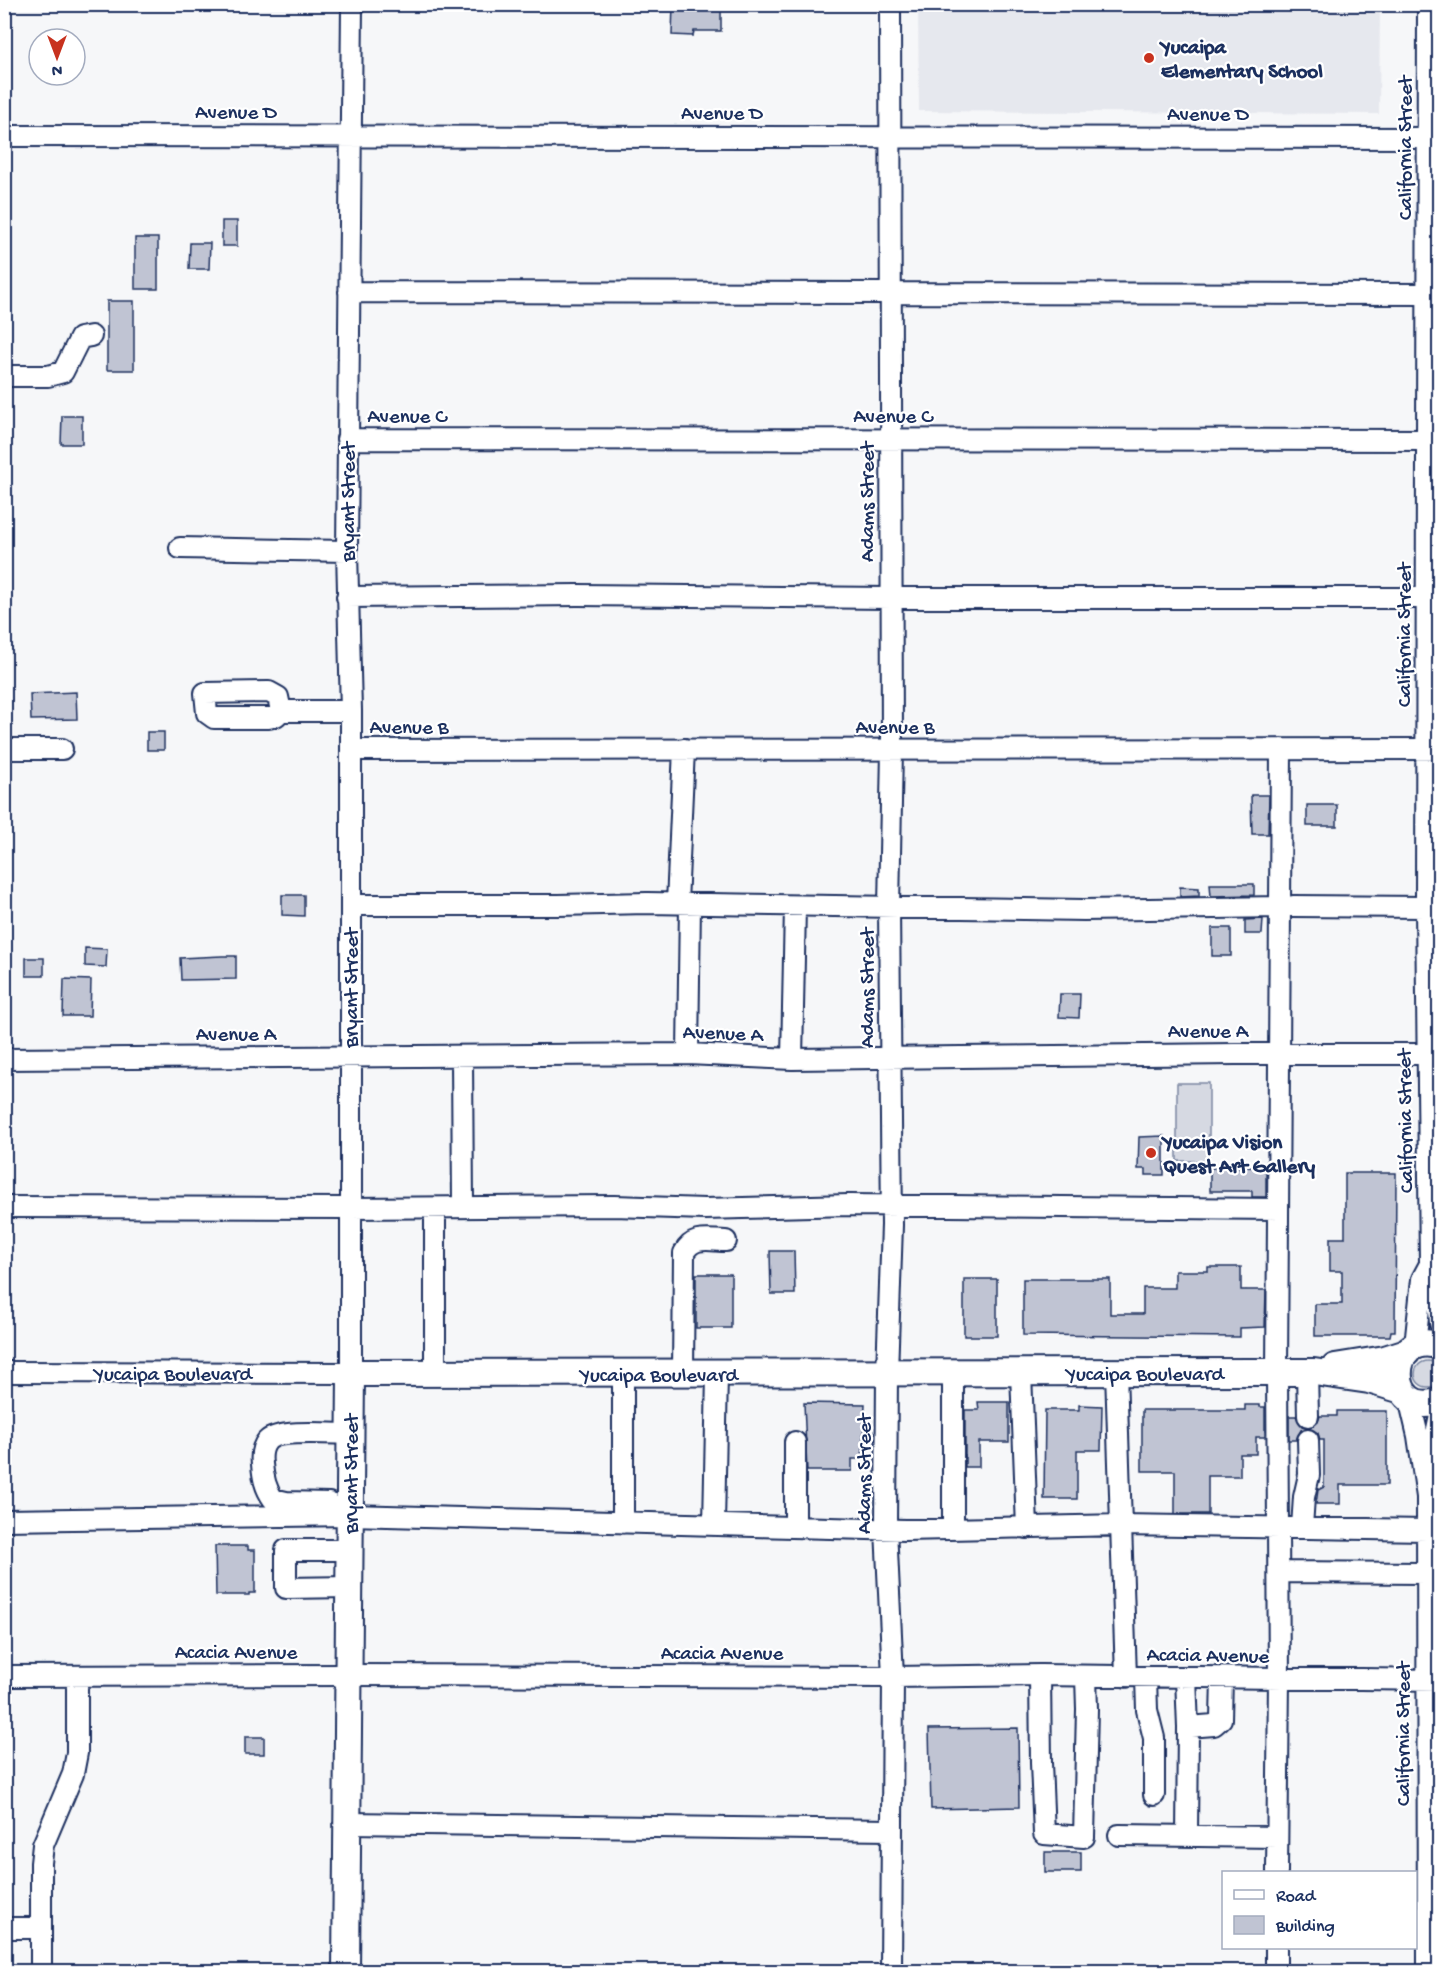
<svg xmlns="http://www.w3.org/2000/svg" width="1444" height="1976" viewBox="0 0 1444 1976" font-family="'Gochi Hand',sans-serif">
<rect width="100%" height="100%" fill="#f6f7f9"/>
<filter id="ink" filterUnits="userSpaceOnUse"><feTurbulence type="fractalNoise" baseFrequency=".0167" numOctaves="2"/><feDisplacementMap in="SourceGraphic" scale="12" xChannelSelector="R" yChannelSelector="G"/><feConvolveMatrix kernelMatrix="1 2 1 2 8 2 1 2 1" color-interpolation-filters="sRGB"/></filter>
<g filter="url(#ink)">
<path fill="#e6e8ee" d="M918,5H1380L1379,114L919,111Z"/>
<path fill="#d6d9e2" stroke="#7884a0" stroke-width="1.5" d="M1177,1083H1209V1161H1177Z
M1415 1374a13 13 0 1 1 26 0a13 13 0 1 1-26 0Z"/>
<path fill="#c0c4d3" stroke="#1b2f5e" stroke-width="1.5" d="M673,4H721V31H694L693,36L672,35Z
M222,221H237V246H222Z
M135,238H158V289H135Z
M190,243H210L209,269H189Z
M107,301H134V370H107Z
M62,416H82V444H61Z
M76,692L77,719L31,720L30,694Z
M147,732H164V750H147Z
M1251,795H1269L1268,834H1252Z
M1307,805H1337V826H1307Z
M1210,884H1254V895L1211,896Z
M1180,887L1199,888V896L1180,897Z
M282,895H304V916L282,915Z
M1263,919L1262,934H1245V920Z
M1212,928H1231V956H1212Z
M85,948L107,949L106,967L85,966Z
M222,956H236V979L181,980L180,958Z
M26,958H44V976H26Z
M64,979L91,980L90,1016H63Z
M1060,994H1080L1079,1018L1059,1017Z
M1164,1136V1175H1146V1169H1138L1139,1137Z
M1247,1167L1266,1168V1197H1252V1191H1210V1168Z
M1345,1173H1396L1395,1331H1391L1390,1336H1315V1304H1342V1271H1330V1238H1345Z
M770,1251H794L795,1294H771Z
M1208,1267H1241V1290H1266L1265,1327L1240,1328V1337L1023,1335V1279H1110V1314H1143V1288H1175V1271H1208Z
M696,1274H731V1328H696Z
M964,1279H997V1336H964Z
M978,1402H1009V1442H979V1467H965V1410H979Z
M804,1403L865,1404L862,1459H852V1471H807Z
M1079,1405L1102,1406L1101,1450H1077V1499H1044L1045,1410H1079Z
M1245,1405H1260V1407H1265V1437H1256V1454H1240V1476H1208V1514H1175V1471H1142V1410H1245Z
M1337,1411H1387V1485H1340V1504H1316L1318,1490L1324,1487V1440H1320L1318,1433L1308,1428L1301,1430L1296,1440H1289V1416H1296L1302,1426L1309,1428L1318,1422L1320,1416H1337Z
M215,1546H248V1550H255V1593H249V1595H216Z
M1018,1728L1019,1807L931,1809L929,1729Z
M245,1737H264V1754H245Z
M1045,1852H1081V1872H1045Z"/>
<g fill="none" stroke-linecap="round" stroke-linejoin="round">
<defs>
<path id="minor" d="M890,4L892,750L889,907L892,1225L887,1373L886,1529L893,1677L891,1972
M1428,4L1426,907L1430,1264L1437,1281L1440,1323
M4,136L1440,138
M349,292L1438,294
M4,376H48L63,372L80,338L91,336
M347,439L1440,440
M180,548L347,551
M347,597L578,595L890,598H1439
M281,711L278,697L269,692L205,693L207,713L214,718H269L276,716L281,711H351
M4,749H62
M351,750L1440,749
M677,903L684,749
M351,905H558L647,903L1084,910L1280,907
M1293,906L1426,907
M688,1054L690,904
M462,1056L463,1207
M4,1059L688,1054L792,1059L1235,1054H1440
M792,1059L795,906
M4,1207L350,1208L614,1206L705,1209L849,1205L1278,1209
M1415,1346L1422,1279L1430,1264
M4,1372L351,1373V711L347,551L352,4
M1116,1372L1126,1677
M1307,1372L1308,1416
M953,1373V1529
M1021,1373L1027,1528
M435,1374V1208
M683,1374L684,1253C693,1235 709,1241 726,1241
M1409,1398L1418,1436L1427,1497L1428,1972
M795,1442V1527
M1433,1474L1434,1444L1440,1416
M329,1503L286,1502L273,1499C265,1488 263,1477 262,1464C261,1456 262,1447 267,1441C278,1429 333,1434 350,1434
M4,1520L350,1515L905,1530L1121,1525L1426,1530
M623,1523V1373
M714,1525L717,1374
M1302,1527L1304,1497L1309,1475L1308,1440
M350,1550H286V1588L350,1587
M1279,1572L1426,1573
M1040,1675L1041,1763L1044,1834L1084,1837L1087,1709L1086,1677
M4,1676L349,1675L893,1677L1040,1675L1440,1680
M1146,1678L1147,1710L1154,1738V1795
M1186,1678L1188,1727L1187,1836
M1188,1727L1214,1725L1221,1719L1222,1678
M348,1823L891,1830
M1119,1835L1277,1837
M1277,1872L1279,1679L1277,1373L1281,749
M4,1928H41
M41,1972V1863L43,1845L73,1774L77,1753V1676
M1276,1972V1948"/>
<path id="major" d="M1440,1346C1385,1327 1385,1421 1440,1401
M1335,1367L1385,1359L1407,1352
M346,1972L351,1373L1314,1372L1369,1380L1402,1390"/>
</defs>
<use href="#minor" stroke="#1b2f5e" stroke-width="24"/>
<use href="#major" stroke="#1b2f5e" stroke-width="30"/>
<use href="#minor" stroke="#fff" stroke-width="20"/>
<use href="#major" stroke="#fff" stroke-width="26"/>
</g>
</g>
<g fill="#c8321e" stroke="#fff" stroke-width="2">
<circle cx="1149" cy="58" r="6"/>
<circle cx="1151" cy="1153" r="6"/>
</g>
<g text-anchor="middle" stroke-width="4.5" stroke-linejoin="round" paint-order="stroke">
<g font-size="21" font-weight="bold" fill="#1b2f5e" stroke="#fff" text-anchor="start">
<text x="1161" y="53">Yucaipa<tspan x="1161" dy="24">Elementary School</tspan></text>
<text x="1163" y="1148">Yucaipa Vision<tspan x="1163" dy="24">Quest Art Gallery</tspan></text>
</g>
<g font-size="21" fill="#1b2f5e" stroke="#fff">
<text x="236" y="118">Avenue D</text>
<text x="722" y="119">Avenue D</text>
<text x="1208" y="120">Avenue D</text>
<text transform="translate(1404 148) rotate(-90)" y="7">California Street</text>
<text x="407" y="422">Avenue C</text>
<text x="893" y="422">Avenue C</text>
<text transform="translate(347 502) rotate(-90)" y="7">Bryant Street</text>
<text transform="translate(866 502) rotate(-90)" y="7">Adams Street</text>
<text transform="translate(1403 635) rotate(-90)" y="7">California Street</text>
<text x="409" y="733">Avenue B</text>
<text x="895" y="733">Avenue B</text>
<text transform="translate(350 988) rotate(-90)" y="7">Bryant Street</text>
<text transform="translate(866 988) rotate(-90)" y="7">Adams Street</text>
<text x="1208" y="1037">Avenue A</text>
<text transform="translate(723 1032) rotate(2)" y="7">Avenue A</text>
<text x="236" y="1040">Avenue A</text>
<text transform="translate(1404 1121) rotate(-91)" y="7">California Street</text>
<text x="173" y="1380">Yucaipa Boulevard</text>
<text x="1145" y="1380">Yucaipa Boulevard</text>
<text x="659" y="1381">Yucaipa Boulevard</text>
<text transform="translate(350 1474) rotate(-90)" y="7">Bryant Street</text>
<text transform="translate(863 1474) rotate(-90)" y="7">Adams Street</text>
<text x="236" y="1658">Acacia Avenue</text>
<text x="722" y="1659">Acacia Avenue</text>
<text transform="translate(1208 1654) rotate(1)" y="7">Acacia Avenue</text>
<text transform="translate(1402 1734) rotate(-90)" y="7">California Street</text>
</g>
</g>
<rect width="1444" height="1976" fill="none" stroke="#fff" stroke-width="24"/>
<rect x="12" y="12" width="1420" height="1952" fill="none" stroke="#1b2f5e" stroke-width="2" filter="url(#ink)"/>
<rect x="1222" y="1871" width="195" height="78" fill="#ffffff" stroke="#a4acbf" stroke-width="1.5"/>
<rect x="1234" y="1890" width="30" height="9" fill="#ffffff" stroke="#a4acbf" stroke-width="1.5"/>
<text x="1276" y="1901" font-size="18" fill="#1b2f5e">Road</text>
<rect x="1234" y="1916" width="30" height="18" fill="#c0c4d3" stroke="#a4acbf" stroke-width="1.5"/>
<text x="1276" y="1931" font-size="18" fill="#1b2f5e">Building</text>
<g transform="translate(57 57) rotate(180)"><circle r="28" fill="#ffffff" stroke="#a4acbf" stroke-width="1.5"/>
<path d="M0-4.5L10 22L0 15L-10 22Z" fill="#c8321e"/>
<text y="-9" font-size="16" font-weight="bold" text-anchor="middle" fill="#1b2f5e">N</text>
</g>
</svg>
